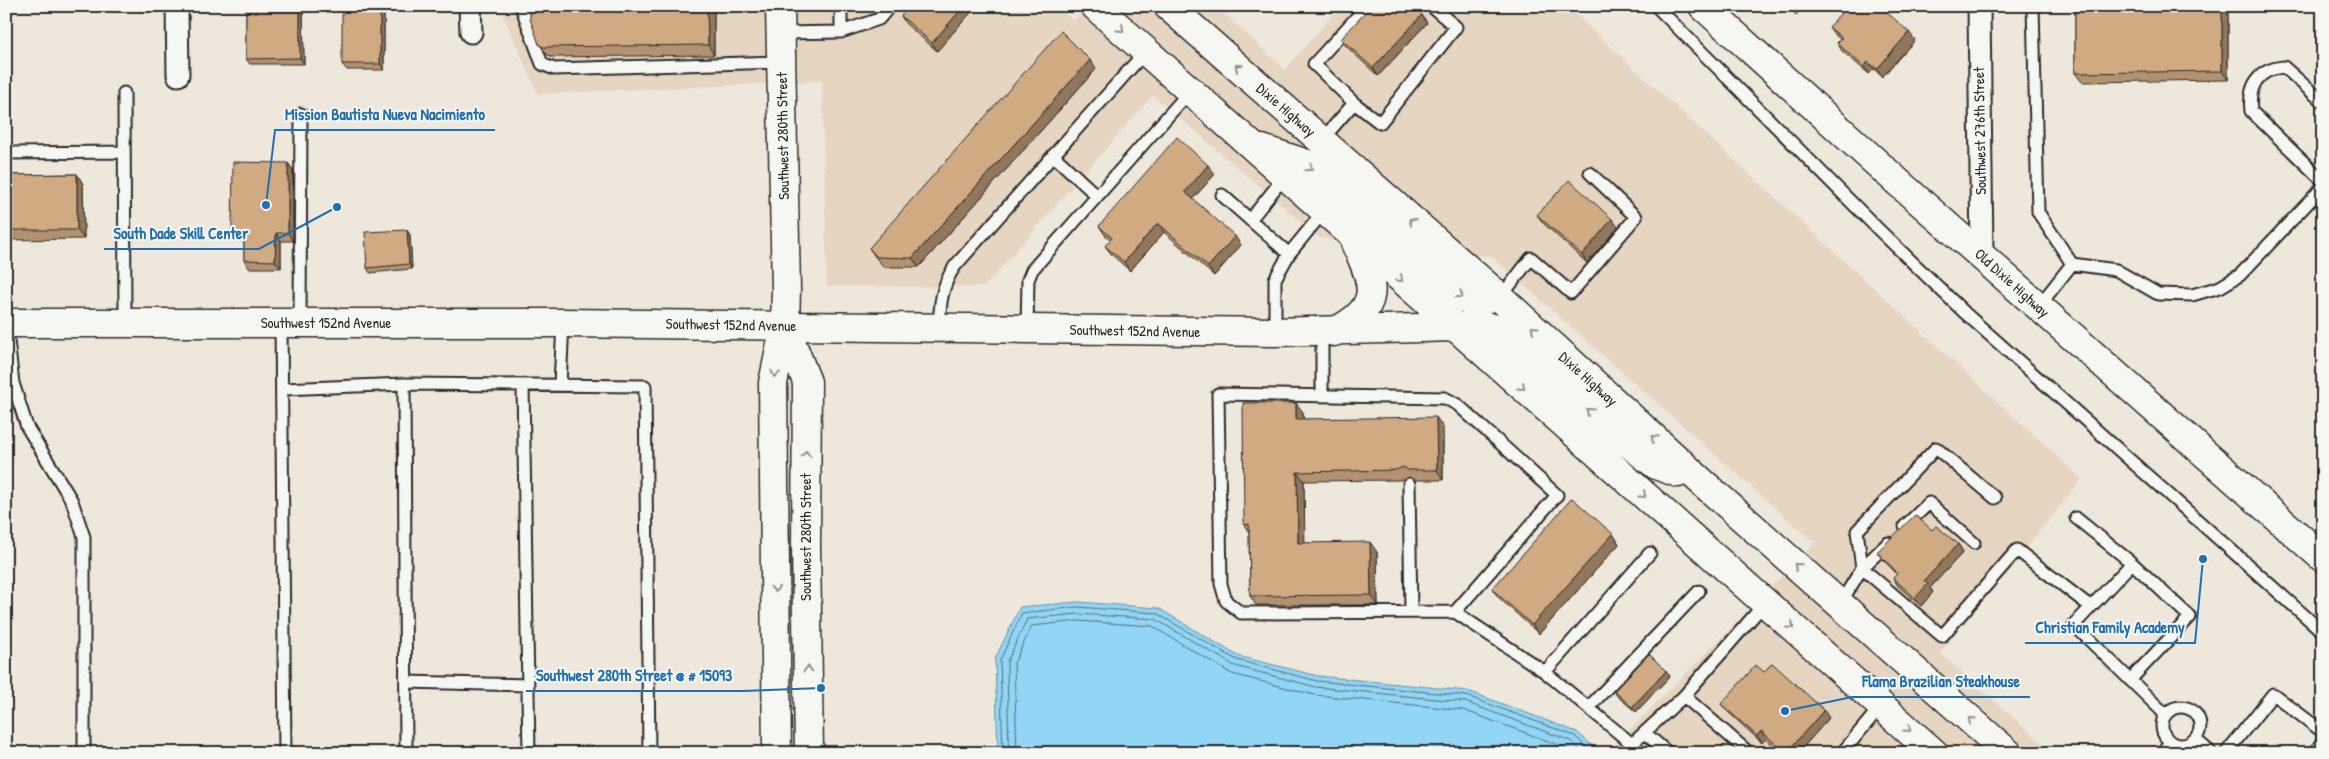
<svg xmlns="http://www.w3.org/2000/svg" width="2329" height="759" viewBox="0 0 2329 759" font-family="'Patrick Hand',sans-serif">
<rect width="100%" height="100%" fill="#eee7dc"/>
<filter id="ink" filterUnits="userSpaceOnUse"><feTurbulence type="fractalNoise" baseFrequency=".02" numOctaves="2"/><feDisplacementMap in="SourceGraphic" scale="10" xChannelSelector="R" yChannelSelector="G"/><feConvolveMatrix kernelMatrix="1 2 1 2 8 2 1 2 1" color-interpolation-filters="sRGB"/></filter>
<g filter="url(#ink)">
<path fill="#e5d5c1" d="M499,6H1057L1073,21L1089,6H1216L1285,70L1340,6H1566L2082,479L1940,653L2053,753H1611L1609,751L1815,543L1491,256L1320,238L1153,95L984,287L827,286L822,81L538,94Z"/>
<path fill="#92d5f4" stroke="#6991a4" d="M1078,602L1158,608L1238,656L1318,676L1468,691L1577,732L1600,753H998L995,659L1020,607Z"/>
<g fill="none" stroke-linecap="round" stroke-linejoin="round">
<path stroke="#546f7b" stroke-width="1" d="M1003,753L1000,660L1022,613L1078,607L1156,613L1237,660L1317,681L1467,696L1575,736L1592,753
M1009,753L1007,662L1027,619L1078,614L1155,619L1235,666L1316,687L1465,702L1571,741L1583,753
M1017,753L1014,663L1032,626L1078,621L1152,626L1232,674L1315,695L1463,710L1567,748L1572,753"/>
<defs>
<path id="lane" d="M521,6L542,64L554,69L781,62
M841,6V32
M1367,6L1314,64L1354,103L1380,123L1456,27L1431,6
M1656,6L1879,230L1965,313L2323,632
M2033,6L2038,212L2072,264L2039,306
M781,33L841,32L879,19L890,6
M124,93L125,323
M2323,102L2284,67C2258,69 2248,86 2251,111L2323,181
M1321,141L1354,103
M6,153L123,152
M1053,155L1096,195
M1222,195L1289,254
M1250,220L1285,176
M2072,264L2116,270L2158,294L2192,295L2220,287L2240,275L2323,187
M1500,298L1531,258L1571,293L1636,217L1590,173
M6,323L13,383L27,427L72,501L84,537V753
M281,323L285,753
M300,323L301,114
M1027,328L1028,280L1032,270L1190,91
M939,329C940,305 941,286 955,266L1146,51
M1275,332V279L1289,254L1324,211
M1322,332V395
M404,384L406,753
M523,385L529,753
M560,385L563,323
M283,389L404,384L645,386L649,753
M1409,484L1411,612
M2076,518L2132,563
M1905,526L1929,503L1974,543
M1888,543L1862,568L1942,636L2017,550L2091,607
M1840,604L1862,568L1857,531L1936,448L1995,498
M1455,612L1557,495L1458,405L1445,398L1218,394L1221,584L1226,601L1241,613L1455,612L1545,672L1632,744L1684,696L1765,603
M1545,672L1650,553
M2130,680L2190,617L2132,563L2074,625L2165,714
M406,682L528,685
M1684,696L1749,753
M2162 726a19 19 0 1 1 38 0a19 19 0 1 1-38 0Z
M1589,707L1699,591
M1645,733L1668,753
M2195,739L2211,753
M1842,753L1881,706
M2162,753L2170,742
M2226,753L2273,694L2323,732
M2314,753L2323,741"/>
<path id="street" d="M177,6L178,75
M470,6L471,32
M1979,6L1982,255"/>
<path id="secondary" d="M1703,6L1900,184L2323,558
M6,323H563L1275,332L1455,327
M785,326L807,382L806,545L809,753
M777,753L773,383L785,326L786,289L780,6"/>
<path id="highway" d="M1095,6L1934,753
M1168,6L1495,293L1703,483L2008,753
M1262,149L1307,164L1357,204L1458,295C1475,304 1479,306 1495,293
M1455,327L1484,326L1497,329L1615,433L1656,465L1678,473
M1334,332C1382,308 1376,286 1355,243"/>
</defs>
<use href="#lane" stroke="#2b2b2b" stroke-width="15"/>
<use href="#street" stroke="#2b2b2b" stroke-width="25"/>
<use href="#secondary" stroke="#2b2b2b" stroke-width="31"/>
<use href="#highway" stroke="#2b2b2b" stroke-width="31"/>
<use href="#lane" stroke="#f6f6f2" stroke-width="11"/>
<use href="#street" stroke="#f6f6f2" stroke-width="21"/>
<use href="#secondary" stroke="#f6f6f2" stroke-width="28"/>
<use href="#highway" stroke="#f6f6f2" stroke-width="28"/>
</g>
<path fill="#b39270" stroke="#2b2b2b" d="M246,6H303L304,64H250L246,59Z
M384,6V70H347L342,64Z
M530,6H714V55L550,57L546,53L539,44Z
M1786,6H1804L1796,15Z
M2075,6H2228V80L2082,82L2075,73Z
M973,10L937,51L906,24L901,16Z
M1422,15L1427,23L1378,76L1346,46L1341,39Z
M1829,27L1915,40L1882,77L1874,69L1869,74L1842,51L1837,43L1840,39L1834,34Z
M1096,69L919,267H884L876,258L869,248Z
M288,163L293,170V241H281V268H249L244,260V240H238L232,232Z
M77,174L83,184L84,239L6,240V175Z
M1215,174L1193,199L1241,245L1214,276L1164,232L1130,271L1112,255L1105,246L1111,240L1105,235L1099,226Z
M1537,215L1618,227L1587,263L1543,223Z
M407,230L410,235L412,269L370,273L367,268Z
M1303,412V419L1443,427V480H1415L1409,477L1403,480L1304,481V543L1377,552L1378,605H1256L1250,596L1249,532L1244,525Z
M1932,530L1958,544L1963,552L1930,588L1933,592L1921,606L1898,586L1893,578L1897,574L1882,559L1877,552Z
M1613,534L1619,544L1539,634L1499,598L1492,589Z
M1764,672L1829,718L1798,753H1782L1766,739L1762,743L1727,711L1721,704Z
M1670,676L1636,712L1617,696L1614,691Z"/>
<path fill="#92775b" stroke="#2b2b2b" d="M300,6H303L304,64L300,58Z
M380,6H384V70L380,64Z
M707,6H714V55L708,45Z
M964,6H970L973,10L937,51L932,43Z
M1792,6H1804L1796,15L1791,8Z
M2222,6H2228V80L2222,71Z
M1422,15L1427,23L1378,76L1373,68Z
M1909,32L1915,40L1882,77L1877,69Z
M1090,60L1096,69L919,267L912,258Z
M1868,62L1874,69L1869,74L1864,67Z
M288,163L293,170V241L288,233Z
M1208,165L1215,174L1191,201L1185,192Z
M77,174L83,184L84,239L77,230Z
M1612,219L1618,227L1587,263L1582,255Z
M1158,223L1164,232L1130,271L1124,262Z
M407,230L410,235L412,269L409,264Z
M276,233L281,241V268L275,261Z
M1235,236L1241,245L1214,276L1208,267Z
M1296,403L1303,412V428L1296,419Z
M1436,417L1443,427V480L1437,470Z
M1297,472L1304,481L1305,552L1298,543Z
M1613,534L1619,544L1539,634L1532,625Z
M1370,542L1377,552L1378,605L1371,595Z
M1958,544L1963,552L1930,588L1933,592L1921,606L1915,598L1924,581Z
M1666,671L1670,676L1636,712L1632,707Z
M1824,710L1829,718L1798,753H1786Z
M1761,731L1766,739L1762,743L1757,736Z"/>
<path fill="#d0aa82" stroke="#2b2b2b" d="M246,6H300V58L246,59Z
M342,6H380V64H342Z
M530,6H707L708,45L543,47L539,44L530,19Z
M910,6H964L932,43L901,16Z
M1371,6H1413L1422,15L1373,68L1341,39Z
M1847,6H1880L1909,32L1877,69L1868,62L1864,67L1837,43L1842,38L1829,27Z
M2075,6H2222V71L2075,73Z
M1061,31L1090,60L912,258L877,257L869,248Z
M1177,137L1208,165L1185,192L1235,236L1208,267L1158,223L1124,262L1105,246L1112,238L1099,226Z
M233,162L288,163V233H276L275,261L244,260V233L232,232Z
M77,174V230H6V175Z
M1569,180L1612,219L1582,255L1537,215Z
M407,230L409,264L367,268L365,232Z
M1243,403H1296V419L1436,417L1437,470H1408L1403,467L1396,470L1297,472L1298,543L1370,542L1371,595L1250,596L1249,524L1244,525Z
M1572,498L1613,534L1532,625L1492,589Z
M1915,515L1932,530L1936,526L1958,544L1924,581L1928,584L1915,598L1893,578L1897,574L1894,569L1877,552Z
M1649,654L1666,671L1632,707L1614,691Z
M1772,663L1824,710L1786,753L1761,731L1757,736L1721,704L1756,665L1764,672Z"/>
<defs><path id="oneway-chevron" d="M-2-3.5L2.5 0L-2 3.5" fill="none" stroke-width="1.6" stroke-linecap="round" stroke-linejoin="round" transform="scale(1.25)"/></defs>
<g stroke="#90908e">
<use href="#oneway-chevron" transform="translate(1121 29) rotate(42)"/>
<use href="#oneway-chevron" transform="translate(1238 67) rotate(-139)"/>
<use href="#oneway-chevron" transform="translate(1310 168) rotate(34)"/>
<use href="#oneway-chevron" transform="translate(1412 221) rotate(-139)"/>
<use href="#oneway-chevron" transform="translate(1400 279) rotate(42)"/>
<use href="#oneway-chevron" transform="translate(1460 295) rotate(34)"/>
<use href="#oneway-chevron" transform="translate(1534 329) rotate(-138)"/>
<use href="#oneway-chevron" transform="translate(775 374) rotate(102)"/>
<use href="#oneway-chevron" transform="translate(1522 387) rotate(42)"/>
<use href="#oneway-chevron" transform="translate(1589 411) rotate(-139)"/>
<use href="#oneway-chevron" transform="translate(1654 438) rotate(-138)"/>
<use href="#oneway-chevron" transform="translate(806 454) rotate(-90)"/>
<use href="#oneway-chevron" transform="translate(1643 495) rotate(42)"/>
<use href="#oneway-chevron" transform="translate(1797 566) rotate(-139)"/>
<use href="#oneway-chevron" transform="translate(775 589) rotate(89)"/>
<use href="#oneway-chevron" transform="translate(1791 626) rotate(42)"/>
<use href="#oneway-chevron" transform="translate(808 669) rotate(-91)"/>
<use href="#oneway-chevron" transform="translate(1971 720) rotate(-138)"/>
<use href="#oneway-chevron" transform="translate(1908 729) rotate(42)"/>
</g>
</g>
<g text-anchor="middle" stroke-width="4" stroke-linejoin="round" paint-order="stroke">
<g font-size="15" fill="#2b2b2b" stroke="#f6f6f2">
<text transform="translate(1286 110) rotate(41)" y="5">Dixie Highway</text>
<text transform="translate(1980 131) rotate(-91)" y="5">Southwest 276th Street</text>
<text transform="translate(783 136) rotate(-91)" y="5">Southwest 280th Street</text>
<text transform="translate(2012 283) rotate(42)" y="5">Old Dixie Highway</text>
<text x="326" y="328">Southwest 152nd Avenue</text>
<text transform="translate(731 325) rotate(1)" y="5">Southwest 152nd Avenue</text>
<text transform="translate(1135 331) rotate(1)" y="5">Southwest 152nd Avenue</text>
<text transform="translate(1588 379) rotate(42)" y="5">Dixie Highway</text>
<text transform="translate(806 537) rotate(-90)" y="5">Southwest 280th Street</text>
</g>
</g>
<path fill="none" stroke="#1f6fb2" stroke-width="2" d="M266 205L275 130H495M337 207L259 249H104M2203 559L2195 643H2025M821 688L742 691H526M1785 711L1852 697H2030"/>
<g fill="#1f6fb2" stroke="#f6f6f2" stroke-width="2">
<circle cx="266" cy="205" r="5"/>
<circle cx="337" cy="207" r="5"/>
<circle cx="2203" cy="559" r="5"/>
<circle cx="821" cy="688" r="5"/>
<circle cx="1785" cy="711" r="5"/>
</g>
<g font-size="16" text-anchor="middle" font-weight="bold" fill="#1f6fb2" stroke="#f6f6f2" stroke-width="4" stroke-linejoin="round" paint-order="stroke">
<text x="385" y="120">Mission Bautista Nueva Nacimiento</text>
<text x="181" y="239">South Dade Skill Center</text>
<text x="2110" y="633">Christian Family Academy</text>
<text x="634" y="681">Southwest 280th Street @ # 15093</text>
<text x="1941" y="687">Flama Brazilian Steakhouse</text>
</g>
<rect width="2329" height="759" fill="none" stroke="#f6f6f2" stroke-width="25"/>
<rect x="12" y="12" width="2304" height="734" fill="none" stroke="#2b2b2b" stroke-width="2" filter="url(#ink)"/>
</svg>
